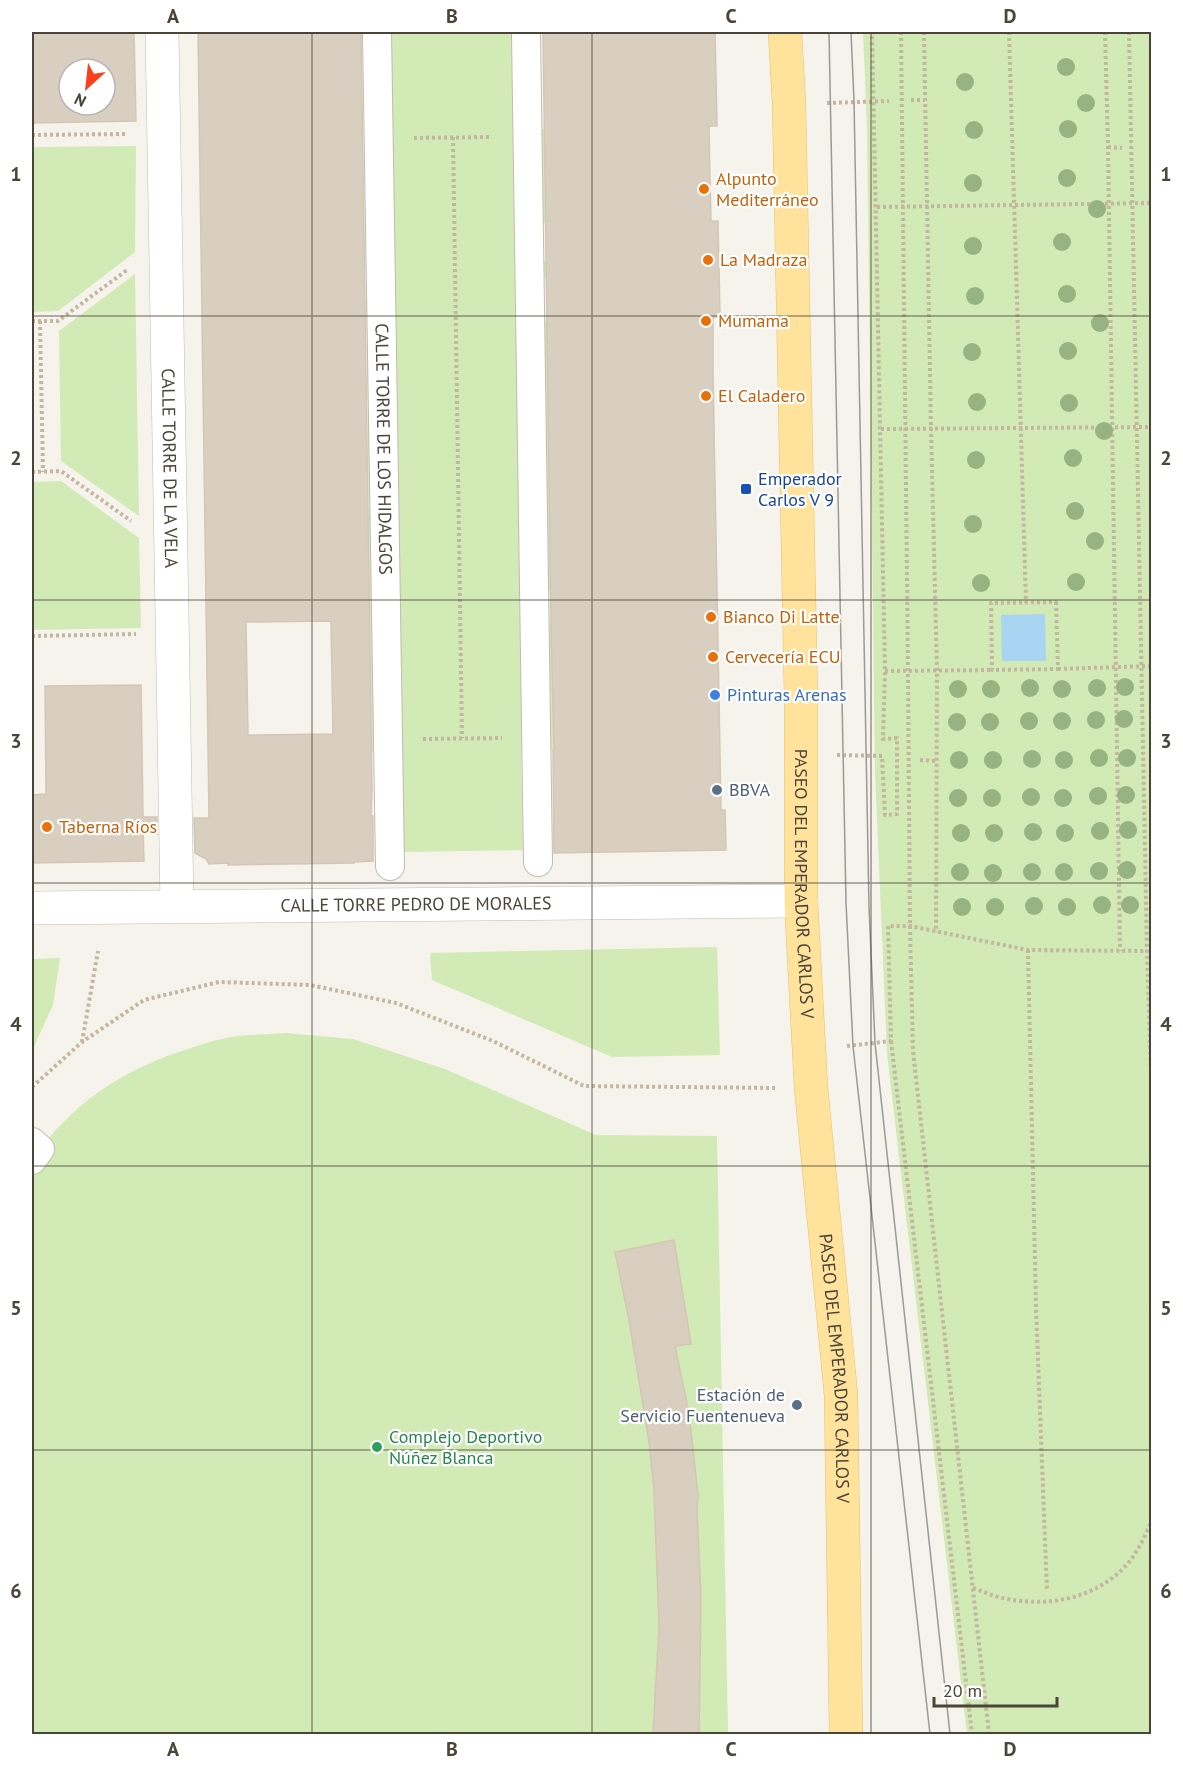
<svg xmlns="http://www.w3.org/2000/svg" width="1183" height="1766" viewBox="0 0 1183 1766" font-family="'PT Sans',sans-serif">
<rect width="100%" height="100%" fill="#f6f3ec"/>
<path fill="#d2eab5" d="M391,32H512L536,129H544L545,223H538L539,261H546V277H539L540,321H547L548,345L552,587L547,593L548,625H552L554,750H521L523,850L404,852L403,751L372,752L364,121L378,122Z
M863,32H1151V1734H967L887,1054L875,773L867,127Z
M136,146L135,252L58,311L32,312V147Z
M135,274L139,516L61,461L59,331Z
M61,481L139,538L141,628L32,630V482Z
M717,947L720,1055L612,1057L432,980L430,953Z
M60,958L53,1005L32,1051V959Z
M286,1033L353,1039L445,1069L596,1135L717,1136L728,1734H32V1160C73,1102 123,1069 191,1048C201,1045 211,1041 222,1039C242,1034 265,1035 286,1033Z"/>
<path fill="#a9d4f2" d="M1045,614L1046,661H1002L1001,615Z"/>
<path fill="#d8cfc1" stroke="#d3c7b4" stroke-width="1.5" fill-rule="evenodd" d="M32,32H134L136,121L32,123ZM69,69H105V105H69Z
M198,32H361L372,788L371,816H373V861L354,862V863L228,865L229,863L209,864L206,859L195,853L194,818H209ZM331,621L333,734L248,735L246,622Z
M543,32H715L717,126H709L710,180L711,221H718L720,317H713V373L721,810H725L726,850L554,853L553,750H554L551,625Z
M141,685L143,817H157V834L143,827L144,861L32,863V795L46,794L45,686Z
M674,1240L691,1344L675,1346L689,1413L698,1494L697,1511L701,1597L699,1734H653L659,1627L654,1490L649,1442L629,1320L615,1252Z"/>
<g fill="none" stroke-linecap="round" stroke-linejoin="round">
<defs>
<g id="pedestrian">
<path id="s1" d="M377,32L390,866"/>
<path d="M526,32L538,862"/>
<path d="M32,1142L40,1149L32,1160"/>
</g>
<g id="minor">
<path id="s2" d="M162,32L177,905"/>
</g>
<g id="tertiary">
<path id="s3" d="M32,908L801,901"/>
</g>
<g id="primary">
<path id="s4" d="M785,32L789,104L801,699V901L811,1087L841,1395L846,1734"/>
</g>
</defs>
<use href="#pedestrian" stroke="#c2bbae" stroke-width="30"/>
<use href="#minor" stroke="#c2bbae" stroke-width="34"/>
<use href="#tertiary" stroke="#c2bbae" stroke-width="34"/>
<use href="#primary" stroke="#e6c16a" stroke-width="34"/>
<path stroke="#c4b79f" stroke-width="4" stroke-dasharray="3 3" stroke-linecap="butt" d="M901,32L908,671L910,926L913,1051L989,1734
M924,32L931,429L937,671L936,932
M1009,32L1026,603
M1105,32L1108,147L1120,951
M1129,32L1147,951L1152,1106
M911,100H925
M827,103L889,101
M32,135L127,134
M453,137L462,738
M414,138L491,137
M1108,147L1122,148
M877,207L1152,203
M32,321H58L127,270
M40,321L43,472
M881,429L1152,427
M32,472L61,471L131,521
M1056,602L1058,669L992,670L991,603Z
M32,636L136,634
M1058,669L1152,666
M885,671L992,670
M423,739L502,738
M837,755L882,756L885,815L897,814V738L883,739L885,671L872,32
M920,760L937,761
M1028,950L1036,1308L1047,1591
M891,1041L972,1734
M82,1042L98,951
M847,1046L891,1041L888,926H910L1028,950L1147,951
M32,1087L82,1042L144,1000L219,982L310,985L396,1003L493,1041L584,1086L775,1088
M973,1588C982,1591 990,1595 999,1597C1045,1609 1099,1599 1130,1561C1139,1549 1146,1534 1152,1520"/>
<use href="#pedestrian" stroke="#fff" stroke-width="28"/>
<use href="#minor" stroke="#fff" stroke-width="33"/>
<use href="#tertiary" stroke="#fff" stroke-width="33"/>
<use href="#primary" stroke="#ffe39c" stroke-width="33"/>
<path stroke="#9a9a9a" stroke-width="1.5" d="M829,32L846,903L853,1046L930,1734
M851,32L854,101L869,907L875,1043L950,1734"/>
</g>
<g fill="#97b381">
<circle cx="1066" cy="67" r="9"/>
<circle cx="965" cy="82" r="9"/>
<circle cx="1086" cy="103" r="9"/>
<circle cx="1068" cy="129" r="9"/>
<circle cx="974" cy="130" r="9"/>
<circle cx="1067" cy="178" r="9"/>
<circle cx="973" cy="183" r="9"/>
<circle cx="1097" cy="209" r="9"/>
<circle cx="1062" cy="242" r="9"/>
<circle cx="973" cy="246" r="9"/>
<circle cx="1067" cy="294" r="9"/>
<circle cx="975" cy="296" r="9"/>
<circle cx="1100" cy="323" r="9"/>
<circle cx="1068" cy="351" r="9"/>
<circle cx="972" cy="352" r="9"/>
<circle cx="977" cy="402" r="9"/>
<circle cx="1069" cy="403" r="9"/>
<circle cx="1104" cy="431" r="9"/>
<circle cx="1073" cy="458" r="9"/>
<circle cx="976" cy="460" r="9"/>
<circle cx="1075" cy="511" r="9"/>
<circle cx="973" cy="524" r="9"/>
<circle cx="1095" cy="541" r="9"/>
<circle cx="1076" cy="582" r="9"/>
<circle cx="981" cy="583" r="9"/>
<circle cx="1125" cy="687" r="9"/>
<circle cx="1030" cy="688" r="9"/>
<circle cx="1097" cy="688" r="9"/>
<circle cx="958" cy="689" r="9"/>
<circle cx="991" cy="689" r="9"/>
<circle cx="1062" cy="689" r="9"/>
<circle cx="1124" cy="719" r="9"/>
<circle cx="1096" cy="720" r="9"/>
<circle cx="1029" cy="721" r="9"/>
<circle cx="1062" cy="721" r="9"/>
<circle cx="957" cy="722" r="9"/>
<circle cx="990" cy="722" r="9"/>
<circle cx="1099" cy="758" r="9"/>
<circle cx="1127" cy="758" r="9"/>
<circle cx="1032" cy="759" r="9"/>
<circle cx="959" cy="760" r="9"/>
<circle cx="993" cy="760" r="9"/>
<circle cx="1064" cy="760" r="9"/>
<circle cx="1126" cy="795" r="9"/>
<circle cx="1098" cy="796" r="9"/>
<circle cx="1031" cy="797" r="9"/>
<circle cx="958" cy="798" r="9"/>
<circle cx="992" cy="798" r="9"/>
<circle cx="1063" cy="798" r="9"/>
<circle cx="1128" cy="830" r="9"/>
<circle cx="1100" cy="831" r="9"/>
<circle cx="1033" cy="832" r="9"/>
<circle cx="961" cy="833" r="9"/>
<circle cx="994" cy="833" r="9"/>
<circle cx="1065" cy="833" r="9"/>
<circle cx="1127" cy="870" r="9"/>
<circle cx="1099" cy="871" r="9"/>
<circle cx="960" cy="872" r="9"/>
<circle cx="1032" cy="872" r="9"/>
<circle cx="1064" cy="872" r="9"/>
<circle cx="993" cy="873" r="9"/>
<circle cx="1102" cy="905" r="9"/>
<circle cx="1130" cy="905" r="9"/>
<circle cx="1034" cy="906" r="9"/>
<circle cx="962" cy="907" r="9"/>
<circle cx="995" cy="907" r="9"/>
<circle cx="1067" cy="907" r="9"/>
</g>
<path fill="none" stroke="#4b4439" stroke-width="1.5" stroke-opacity="0.55" d="M312,32V1734M592,32V1734M871,32V1734M32,316H1152M32,600H1152M32,883H1152M32,1166H1152M32,1450H1152"/>
<g fill="#e8710a" stroke="#fff" stroke-width="2">
<circle cx="704" cy="189" r="6"/>
<circle cx="708" cy="260" r="6"/>
<circle cx="706" cy="321" r="6"/>
<circle cx="706" cy="396" r="6"/>
<circle cx="711" cy="617" r="6"/>
<circle cx="713" cy="657" r="6"/>
<circle cx="47" cy="827" r="6"/>
</g>
<rect fill="#1a4fb4" stroke="#fff" stroke-width="2" x="740" y="483" width="12" height="12" rx="3"/>
<circle fill="#3f7fe0" stroke="#fff" stroke-width="2" cx="715" cy="695" r="6"/>
<g fill="#5c6f8a" stroke="#fff" stroke-width="2">
<circle cx="717" cy="790" r="6"/>
<circle cx="797" cy="1405" r="6"/>
</g>
<circle fill="#2e9e5b" stroke="#fff" stroke-width="2" cx="377" cy="1447" r="6"/>
<g text-anchor="middle" stroke-width="4.5" stroke-linejoin="round" paint-order="stroke">
<g font-size="18" fill="#c56008" stroke="#fff" text-anchor="start">
<text x="716" y="185">Alpunto<tspan x="716" dy="21">Mediterráneo</tspan></text>
<text x="720" y="266">La Madraza</text>
<text x="718" y="327">Mumama</text>
<text x="718" y="402">El Caladero</text>
<text x="723" y="623">Bianco Di Latte</text>
<text x="725" y="663">Cervecería ECU</text>
<text x="59" y="833">Taberna Ríos</text>
</g>
<g font-size="18" fill="#4b4439" stroke="#fff">
<text dy="6" stroke="none"><textPath href="#s1" startOffset="417">CALLE TORRE DE LOS HIDALGOS</textPath></text>
<text dy="6" stroke="none"><textPath href="#s2" startOffset="436">CALLE TORRE DE LA VELA</textPath></text>
<text dy="6" stroke="none"><textPath href="#s4" startOffset="852">PASEO DEL EMPERADOR CARLOS V</textPath></text>
<text dy="6" stroke="none"><textPath href="#s3" startOffset="384">CALLE TORRE PEDRO DE MORALES</textPath></text>
<text dy="6" stroke="none"><textPath href="#s4" startOffset="1338">PASEO DEL EMPERADOR CARLOS V</textPath></text>
</g>
<g font-size="18" fill="#164399" stroke="#fff" text-anchor="start">
<text x="758" y="485">Emperador<tspan x="758" dy="21">Carlos V 9</tspan></text>
</g>
<g font-size="18" fill="#366cbe" stroke="#fff" text-anchor="start">
<text x="727" y="701">Pinturas Arenas</text>
</g>
<g font-size="18" fill="#4e5e75" stroke="#fff" text-anchor="start">
<text x="729" y="796">BBVA</text>
<text x="785" y="1401" text-anchor="end">Estación de<tspan x="785" dy="21">Servicio Fuentenueva</tspan></text>
</g>
<g font-size="18" fill="#27864d" stroke="#fff" text-anchor="start">
<text x="389" y="1443">Complejo Deportivo<tspan x="389" dy="21">Núñez Blanca</tspan></text>
</g>
</g>
<rect width="1183" height="1766" fill="none" stroke="#ffffff" stroke-width="66"/>
<g transform="translate(87 87) rotate(207)"><circle r="28" fill="#ffffff" stroke="#b7b4b0" stroke-width="1.5"/>
<path d="M0-4.5L10 22L0 15L-10 22Z" fill="#fc3f1d"/>
<text y="-9" font-size="16" font-weight="bold" text-anchor="middle" fill="#4b4439">N</text>
</g>
<path d="M934 1697v9h123v-9" fill="none" stroke="#4b4439" stroke-width="3"/>
<text x="943" y="1697" font-size="18" fill="#4b4439" stroke="#ffffff" stroke-width="4.5" paint-order="stroke">20 m</text>
<rect x="33" y="33" width="1117" height="1700" fill="none" stroke="#4b4439" stroke-width="2"/>
<g font-size="20" text-anchor="middle" font-weight="bold" fill="#4b4439">
<text x="173" y="23">A</text>
<text x="452" y="23">B</text>
<text x="731" y="23">C</text>
<text x="1010" y="23">D</text>
<text x="16" y="181">1</text>
<text x="1166" y="181">1</text>
<text x="16" y="465">2</text>
<text x="1166" y="465">2</text>
<text x="16" y="748">3</text>
<text x="1166" y="748">3</text>
<text x="16" y="1031">4</text>
<text x="1166" y="1031">4</text>
<text x="16" y="1315">5</text>
<text x="1166" y="1315">5</text>
<text x="16" y="1598">6</text>
<text x="1166" y="1598">6</text>
<text x="173" y="1756">A</text>
<text x="452" y="1756">B</text>
<text x="731" y="1756">C</text>
<text x="1010" y="1756">D</text>
</g>
</svg>
